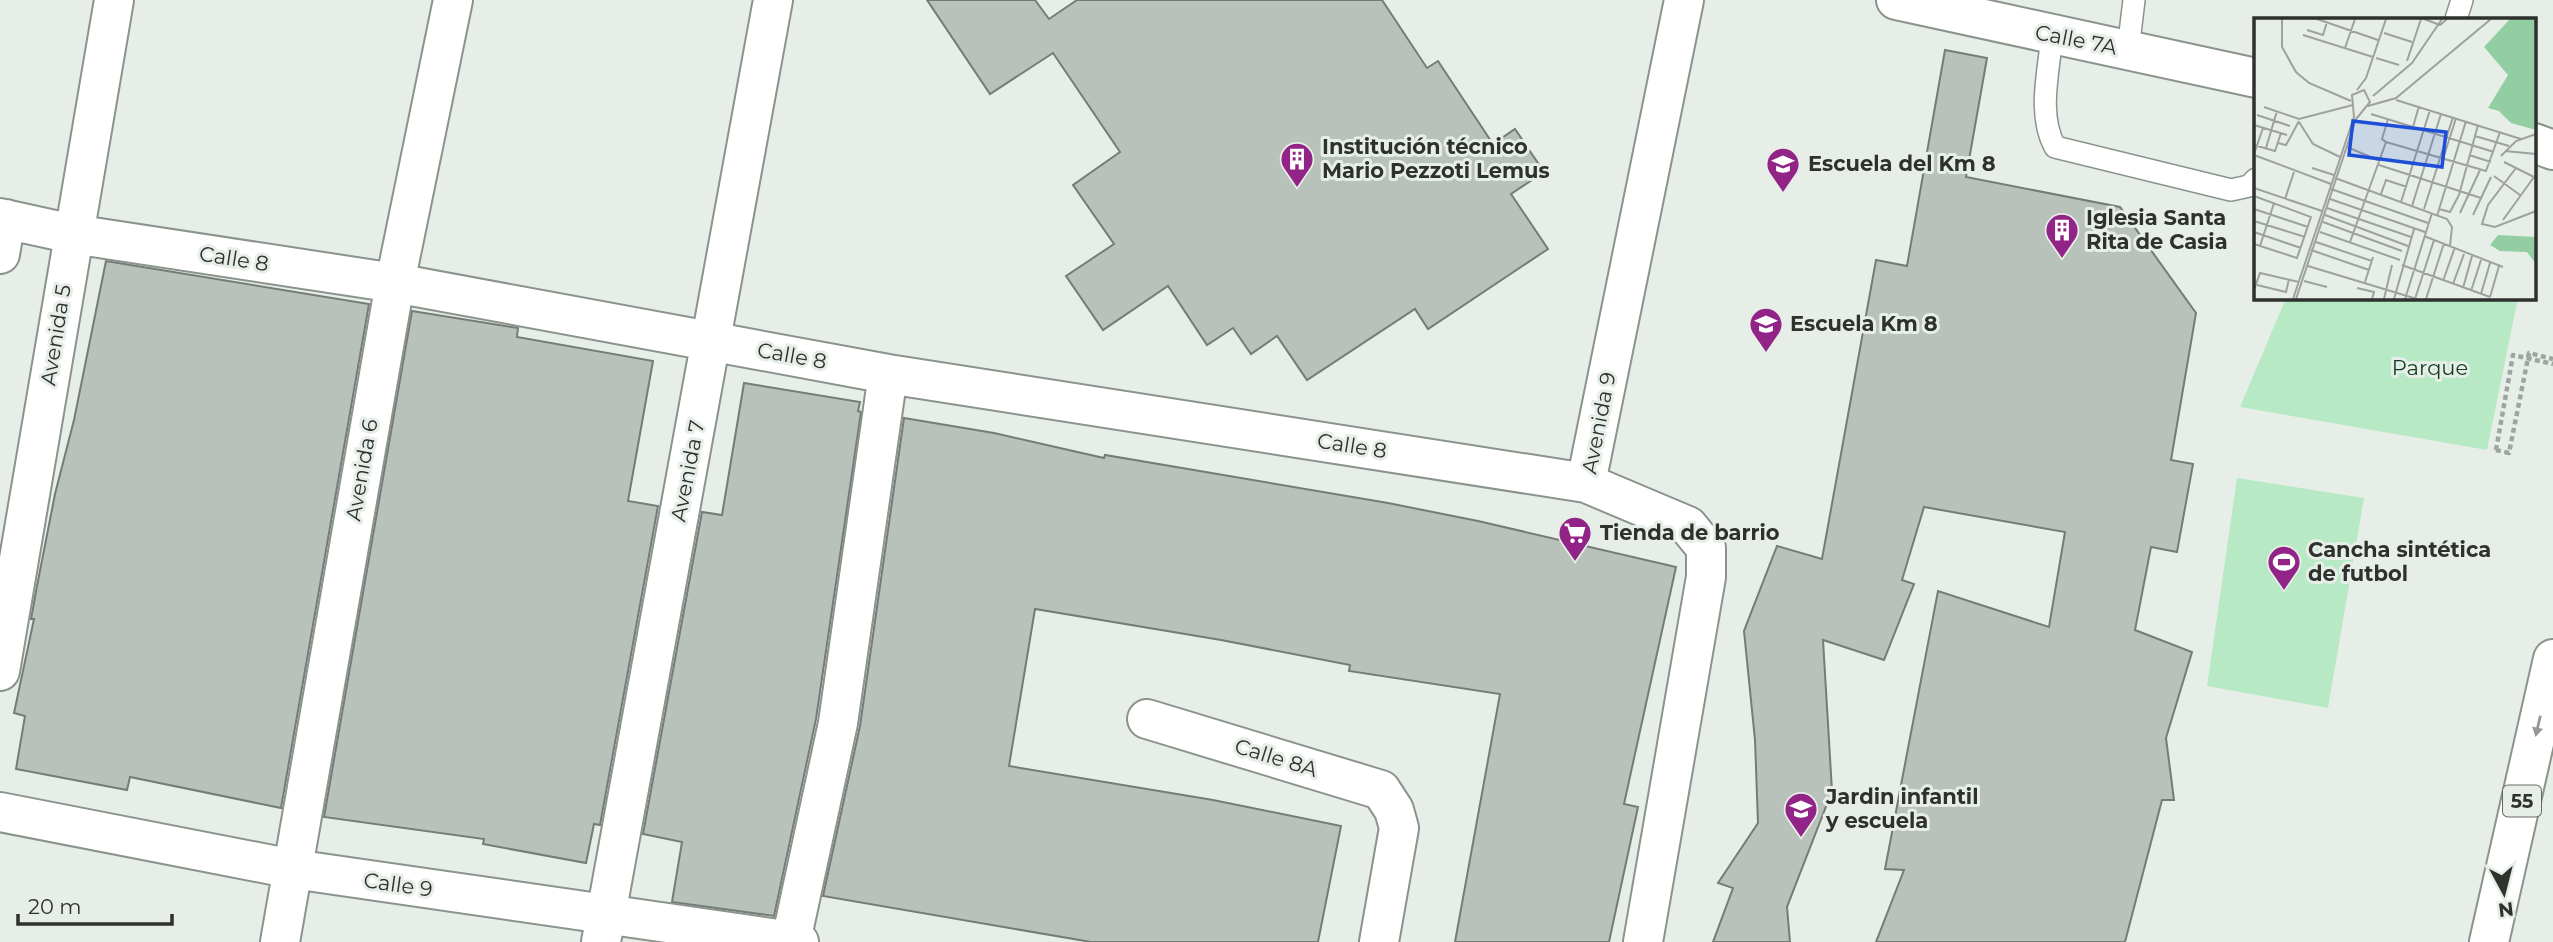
<svg xmlns="http://www.w3.org/2000/svg" width="2553" height="942" viewBox="0 0 2553 942" font-family="Montserrat,sans-serif">
<rect width="100%" height="100%" fill="#e7eee8"/>
<path fill="#b7eac4" d="M2286,298H2518L2487,450L2240,407Z
M2237,478L2364,498L2328,708L2207,686Z"/>
<path fill="#b9c1bb" stroke="#757c76" stroke-width="2" d="M927,0H1035L1049,19L1077,0H1382L1427,68L1438,61L1493,144L1515,129L1544,172L1511,194L1548,249L1428,329L1415,309L1307,380L1277,336L1251,354L1233,328L1207,345L1168,286L1103,330L1066,276L1114,244L1073,185L1120,152L1053,53L990,94Z
M1945,50L1987,58L1966,177L2120,207L2196,313L2171,460L2193,464L2177,552L2151,547L2135,630L2192,652L2166,738L2174,800H2162L2125,942H1876L1904,870L1885,869L1938,591L2049,627L2065,532L1924,507L1902,580L1914,584L1884,660L1823,640L1832,791L1787,907L1790,942H1713L1733,888L1718,883L1758,823L1755,740L1744,631L1777,546L1822,559L1876,260L1907,266Z
M106,261L369,304L281,808L130,777L127,790L16,769L25,716L14,713L34,619H31L37,586L55,494L74,420Z
M412,311L518,328L517,337L653,361L628,501L658,506L600,825L594,824L586,863L483,844L484,839L324,817Z
M744,383L860,402L858,411L861,412L816,719L774,916L672,902L682,842L643,834L702,512L722,515Z
M904,418L994,433L1104,458L1105,455L1388,503L1478,521L1676,567L1624,804L1638,807L1609,942H1455L1500,694L1349,671L1350,665L1221,640L1035,609L1009,766L1213,800L1341,826L1318,942H1091L823,896L860,726Z"/>
<g fill="none" stroke-linecap="round" stroke-linejoin="round">
<defs>
<path id="service" d="M2456,19L2462,0
M2052,35C2049,71 2037,114 2055,147L2231,190L2249,186L2256,179
M2128,50L2134,0"/>
<path id="minor" d="M1896,0L2256,78
M2534,143L2553,150
M0,218L73,234L395,283L888,374L1586,483L1688,526L1706,548V577L1643,942
M0,254L6,219
M1586,483L1684,0
M0,671L114,0
M1147,719L1381,790L1394,810L1399,828L1379,942
M0,812L293,869L799,942
M791,941L838,723L888,374
M280,942L395,283L453,0
M601,942L773,0"/>
<path id="trunk" d="M2489,942L2553,659"/>
</defs>
<use href="#service" stroke="#8b938d" stroke-width="24"/>
<use href="#minor" stroke="#8b938d" stroke-width="42"/>
<use href="#trunk" stroke="#8b938d" stroke-width="42"/>
<path stroke="#9ea49f" stroke-width="4.5" stroke-dasharray="5 3.5" stroke-linecap="butt" d="M2496,450L2509,453L2529,353L2553,359"/>
<use href="#service" stroke="#fff" stroke-width="21"/>
<use href="#minor" stroke="#fff" stroke-width="38"/>
<use href="#trunk" stroke="#fff" stroke-width="38"/>
<path stroke="#9ea49f" stroke-width="4.5" stroke-dasharray="5 3.5" stroke-linecap="butt" d="M2496,450L2513,355L2553,364"/>
</g>
<defs><path id="oneway-solid" d="M-6-.8H1V-3.2L6.5 0L1 3.2V.8H-6Z" transform="scale(1.75)"/></defs>
<use fill="#969896" href="#oneway-solid" transform="translate(2538 726) rotate(103)"/>
<defs>
<symbol id="building-pin" viewBox="-11 -11 22 30"><path d="M0 17L-7.5 6A9.5 9.5 0 1 1 7.5 6Z" fill="#912486" stroke="#e7eee8"/><path d="M-4-6H4V6H1V3H-1V6H-4ZM-2.5-4.3h1.7v1.8h-1.7ZM.8-4.3h1.7v1.8H.8ZM-2.5-1h1.7V.8h-1.7ZM.8-1h1.7V.8H.8Z" fill="#fff"/></symbol>
<symbol id="school-pin" viewBox="-11 -11 22 30"><path d="M0 17L-7.5 6A9.5 9.5 0 1 1 7.5 6Z" fill="#912486" stroke="#e7eee8"/><path d="M0-5L7-2L0 1L-7-2ZM-4 1L0 2.5L4 1V4Q0 6-4 4Z" fill="#fff"/></symbol>
<symbol id="supermarket-pin" viewBox="-11 -11 22 30"><path d="M0 17L-7.5 6A9.5 9.5 0 1 1 7.5 6Z" fill="#912486" stroke="#e7eee8"/><path d="M-6-5.5h2.5l.6 2H6L4.5 2H-2.5L-4.4-4H-6ZM-1.5 3.2a1.3 1.3 0 1 0 .1 0ZM3 3.2a1.3 1.3 0 1 0 .1 0Z" fill="#fff"/></symbol>
<symbol id="stadium-pin" viewBox="-11 -11 22 30"><path d="M0 17L-7.5 6A9.5 9.5 0 1 1 7.5 6Z" fill="#912486" stroke="#e7eee8"/><path d="M0-5a6.5 5 0 1 0 0 10a6.5 5 0 1 0 0-10ZM-3.5-1.8h7v3.6h-7Z" fill="#fff"/></symbol>
</defs>
<g fill-rule="evenodd">
<use href="#building-pin" x="1278" y="140" width="38" height="52"/>
<use href="#school-pin" x="1764" y="145" width="38" height="52"/>
<use href="#building-pin" x="2043" y="211" width="38" height="52"/>
<use href="#school-pin" x="1747" y="305" width="38" height="52"/>
<use href="#supermarket-pin" x="1556" y="514" width="38" height="52"/>
<use href="#stadium-pin" x="2265" y="543" width="38" height="52"/>
<use href="#school-pin" x="1782" y="790" width="38" height="52"/>
</g>
<g text-anchor="middle" stroke-width="6" stroke-linejoin="round" paint-order="stroke">
<rect fill="#e7eee8" stroke="#666a66" stroke-width="2" x="2503" y="785.5" width="38" height="31" rx="5"/>
<g font-size="19" font-weight="bold" fill="#2e312e">
<text x="2522" y="808">55</text>
</g>
<g font-size="21" fill="#2e312e" stroke="#e7eee8">
<text transform="translate(2076 40) rotate(11)" y="7">Calle 7A</text>
<text transform="translate(234 259) rotate(9)" y="7">Calle 8</text>
<text transform="translate(56 335) rotate(-81)" y="7">Avenida 5</text>
<text transform="translate(792 356) rotate(10)" y="7">Calle 8</text>
<text transform="translate(1599 423) rotate(-79)" y="7">Avenida 9</text>
<text transform="translate(1352 446) rotate(9)" y="7">Calle 8</text>
<text transform="translate(362 470) rotate(-80)" y="7">Avenida 6</text>
<text transform="translate(688 471) rotate(-79)" y="7">Avenida 7</text>
<text transform="translate(1276 758) rotate(17)" y="7">Calle 8A</text>
<text transform="translate(398 885) rotate(8)" y="7">Calle 9</text>
</g>
<g font-size="21" font-weight="bold" fill="#2e312e" stroke="#e7eee8" text-anchor="start">
<text x="1322" y="154">Institución técnico<tspan x="1322" dy="24">Mario Pezzoti Lemus</tspan></text>
<text x="1808" y="171">Escuela del Km 8</text>
<text x="2086" y="225">Iglesia Santa<tspan x="2086" dy="24">Rita de Casia</tspan></text>
<text x="1790" y="331">Escuela Km 8</text>
<text x="1600" y="540">Tienda de barrio</text>
<text x="2308" y="557">Cancha sintética<tspan x="2308" dy="24">de futbol</tspan></text>
<text x="1826" y="804">Jardin infantil<tspan x="1826" dy="24">y escuela</tspan></text>
</g>
<g font-size="21" fill="#123f23" stroke="#e7eee8">
<text x="2430" y="375">Parque</text>
</g>
</g>
<g transform="translate(2254 18)">
<rect width="282" height="282" fill="#e7eee8"/>
<path d="M256,1H282V112L257,105L245,93L234,90L254,57L230,29ZM244,217L282,219V246L273,234L246,233L236,227Z" fill="#93cea3"/>
<path fill="none" stroke="#9da29e" stroke-width="2" d="M28,1V29L42,54L55,65L97,83M63,1L124,22M170,1L186,7L193,1M53,12L69,17L73,4M130,15L158,24M49,17L119,39M91,30L101,1M122,40L145,47M153,43L167,1M103,72L112,60L132,1M119,78L158,45L188,1M142,82L267,121M114,88L142,80L237,1M10,89L45,101L99,87M117,96L240,134M3,97L36,108M134,101L128,121L132,124L232,153L246,114M45,104L59,126L86,139M0,107L33,117M159,109L165,88M221,118L255,128M24,125L32,127L45,103M0,127L21,133L27,115M93,129L126,143M12,130L23,93M251,133L282,136M0,136L9,110M0,137L77,166M215,137L237,144M247,138L262,123L282,116M189,141L202,100M250,144L280,159M125,147L227,180M58,150L80,157M262,150L234,187L228,206L241,209L282,193M240,158L266,177M81,160L193,201L198,209L196,228M0,170L68,193M77,171L174,205M127,176L132,162L153,169M0,178L57,199L43,240L0,226M31,181L40,154M76,181L171,214M147,184L176,92M158,188L187,96M73,190L157,219M0,191L54,209M170,191L199,99M185,191L196,194L205,177L224,107M206,195L226,152M71,197L154,228M219,197L237,159M183,198L212,103M249,202L280,159M0,203L51,219M69,204L148,233M0,214L47,230M66,214L146,242M170,218L249,249M62,224L118,243M96,224L132,124M6,228L20,185M57,232L115,252M148,247L236,279M54,248L163,281M50,263L73,269M189,263L201,229M111,264L119,239M199,266L210,236M3,267L32,274L35,261M103,270L120,274L118,281M209,270L218,238M0,272L6,255L45,264M217,273L227,242M227,276L236,245M236,279L245,248M39,281L100,99L98,77L110,72L116,84L102,101L42,281M130,281L138,247M140,281L160,211M151,281L178,195M161,281L180,222M172,281L190,225"/>
<path fill="#1d4ed8" fill-opacity="0.15" stroke="#1d4ed8" stroke-width="3.5" d="M99,103L192,114L188,149L95,137Z"/>
<rect width="282" height="282" fill="none" stroke="#2e312e" stroke-width="3.5"/>
</g>
<g transform="translate(2504 893) rotate(173)" stroke="#e7eee8" stroke-width="5" paint-order="stroke">
<path d="M0-5L12 26L0 18L-12 26Z" fill="#2e312e"/>
<text y="-10" font-size="19" font-weight="bold" text-anchor="middle" fill="#2e312e">N</text>
</g>
<path d="M18 914v10h154v-10" fill="none" stroke="#2e312e" stroke-width="3.5"/>
<text x="28" y="914" font-size="21" fill="#2e312e" stroke="#e7eee8" stroke-width="5" paint-order="stroke">20 m</text>
</svg>
